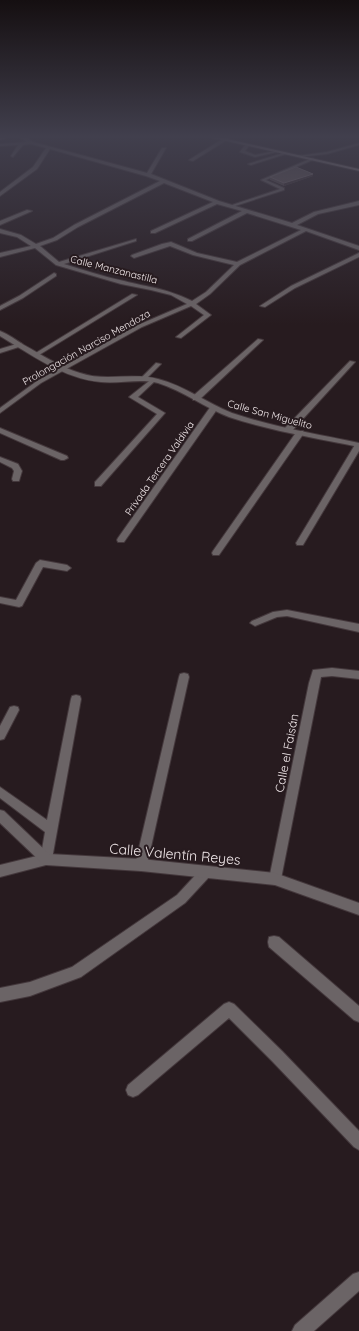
<svg xmlns="http://www.w3.org/2000/svg" width="359" height="1331" viewBox="0 0 359 1331" font-family="Quicksand,sans-serif">
<rect width="100%" height="100%" fill="#271b1f"/>
<g fill="none" stroke-linecap="round" stroke-linejoin="round">
<defs>
<path id="service" d="M283,153L286,154L251,165L248,164Z
M312,158L315,159L266,180L284,188V190L232,207L229,206L280,189L261,180Z"/>
<path id="minor" d="M21,138H27L33,142L147,173L162,148H166L151,174L219,201L292,223L314,212L359,201V205L318,214L297,225L359,246V250L306,231L240,265L210,294L196,304L211,315L181,338L176,337L204,315L191,306L142,327L41,383L0,413V408L37,381L138,325L187,304L171,295L151,290L121,284L56,265L35,248L0,257V253L31,246L17,237L0,233V229L21,235L36,244L53,238L74,225L160,181L146,176L50,149L37,169L0,196V192L33,167L46,148L31,144L23,145L13,157L11,156L18,145L0,146V144L26,142ZM164,183L213,202L151,231V233H155L217,204L242,211L188,239V241H192L247,213L301,230L237,262L197,253L171,242L162,244L132,255L131,256L134,258L170,246L193,255L234,265L206,292L192,301C166,288 150,288 124,281C104,277 84,270 64,264L136,241V239L59,262L40,246L57,240L78,227Z
M224,138H230L193,161L189,160Z
M245,145L249,146L245,151L255,155L275,151L277,152L255,157L240,152Z
M27,210L32,211L0,225V221Z
M359,253V257L295,288L265,307L260,306L291,286Z
M54,273L56,274V276L23,298L0,310V306L19,296Z
M132,294L137,295L39,355L34,354Z
M258,339L263,340L199,400H193V396Z
M20,343L22,344V346L0,353V349Z
M350,361L355,362L291,432H285V428Z
M156,363L161,364L146,379H142V377Z
M153,378L156,380L155,381L138,397L165,413L101,486H95V482L157,414L129,397Z
M211,406H214L218,408L124,542H118L117,540L118,538Z
M0,428L67,456L68,458L64,460H61L0,433Z
M297,431H303L304,433L219,555H213L212,553L213,551Z
M356,443H359V451L303,545H297L296,543Z
M0,457L18,464L22,471L19,481H13L12,479L14,471L12,468L0,462Z
M40,560L67,565L71,568L67,571L43,567L22,606L19,607L0,603V597L16,600L36,563Z
M287,610L359,624V632L287,616L277,617L255,626L250,623L252,621L273,612Z
M332,668L359,671V679L332,676L321,677L281,879L279,883L275,885L271,883L269,879L309,683L313,670Z
M184,673L188,674L189,677L147,865L145,869L141,871L137,869L135,865L179,677L180,674Z
M76,695L80,696L81,699L52,859L50,863L46,865L0,877V865L41,855L45,832L0,798V787L47,820L71,699L72,696Z
M14,706L18,707L19,710L4,739L0,740V726L10,707Z
M206,866L210,868L212,872L210,876L185,903L81,977L30,996L0,1002V988L30,982L72,967L177,895L202,868Z
M274,936L279,937L359,1006V1022L354,1020L269,947L268,942L269,937Z
M229,1002L234,1004L282,1051L359,1131V1150L354,1147L272,1061L229,1018L138,1095L133,1097L128,1095L126,1090L128,1085L224,1004Z
M359,1272V1291L314,1331H292L295,1325L353,1274Z"/>
<path id="tertiary" d="M359,143V145L327,154L299,157L297,156L327,152Z
M0,331C8,334 16,340 24,345C42,355 60,367 80,373C106,382 132,372 158,379C185,386 207,403 232,413C273,427 317,434 359,443V447C316,438 271,431 229,417C205,408 184,391 158,383C139,378 120,384 101,382C64,379 30,354 0,336Z
M0,810L4,811L49,854L141,859L275,873L359,903V915L275,885L141,871L46,865L42,863L0,823Z"/>
<path id="secondary" d="M0,138H6L0,140Z
M213,138H223L359,169V171Z"/>
</defs>
<use href="#service" stroke="#44383c" stroke-width="2"/>
<use href="#minor" stroke="#44383c" stroke-width="2"/>
<use href="#tertiary" stroke="#44383c" stroke-width="2"/>
<use href="#secondary" stroke="#44383c" stroke-width="2"/>
<use href="#service" fill="#6b6466" fill-rule="evenodd"/>
<use href="#minor" fill="#6b6466" fill-rule="evenodd"/>
<use href="#tertiary" fill="#6b6466" fill-rule="evenodd"/>
<use href="#secondary" fill="#968b8e" fill-rule="evenodd"/>
</g>
<path fill="#5a4e51" d="M313,174V176L284,186L270,180V177Z"/>
<path fill="#3f3236" d="M313,174V176L284,186V183Z"/>
<path fill="#6b5f61" stroke="#807477" d="M296,167L313,174L284,183L270,177Z"/>
<linearGradient id="sky" x2="0" y2="1"><stop stop-color="#150f11"/><stop offset="0.42" stop-color="#413f4d"/><stop offset="1" stop-color="#413f4d" stop-opacity="0"/></linearGradient>
<rect width="359" height="325" fill="url(#sky)"/>
<g text-anchor="middle" stroke-width="4" stroke-linejoin="round" paint-order="stroke">
<g font-size="10" fill="#f3eaec" stroke="#271b1f">
<text transform="translate(114 269) rotate(14)" y="4">Calle Manzanastilla</text>
<text transform="translate(86 347) rotate(-29)" y="4">Prolongación Narciso Mendoza</text>
<text transform="translate(270 414) rotate(15)" y="4">Calle San Miguelito</text>
<text transform="translate(159 468) rotate(-55)" y="4">Privada Tercera Valdivia</text>
</g>
<g font-size="12" fill="#f3eaec" stroke="#271b1f">
<text transform="translate(287 753) rotate(-79)" y="4">Calle el Faisán</text>
</g>
<g font-size="14" fill="#f3eaec" stroke="#271b1f">
<text transform="translate(175 854) rotate(5)" y="5">Calle Valentín Reyes</text>
</g>
</g>
</svg>
